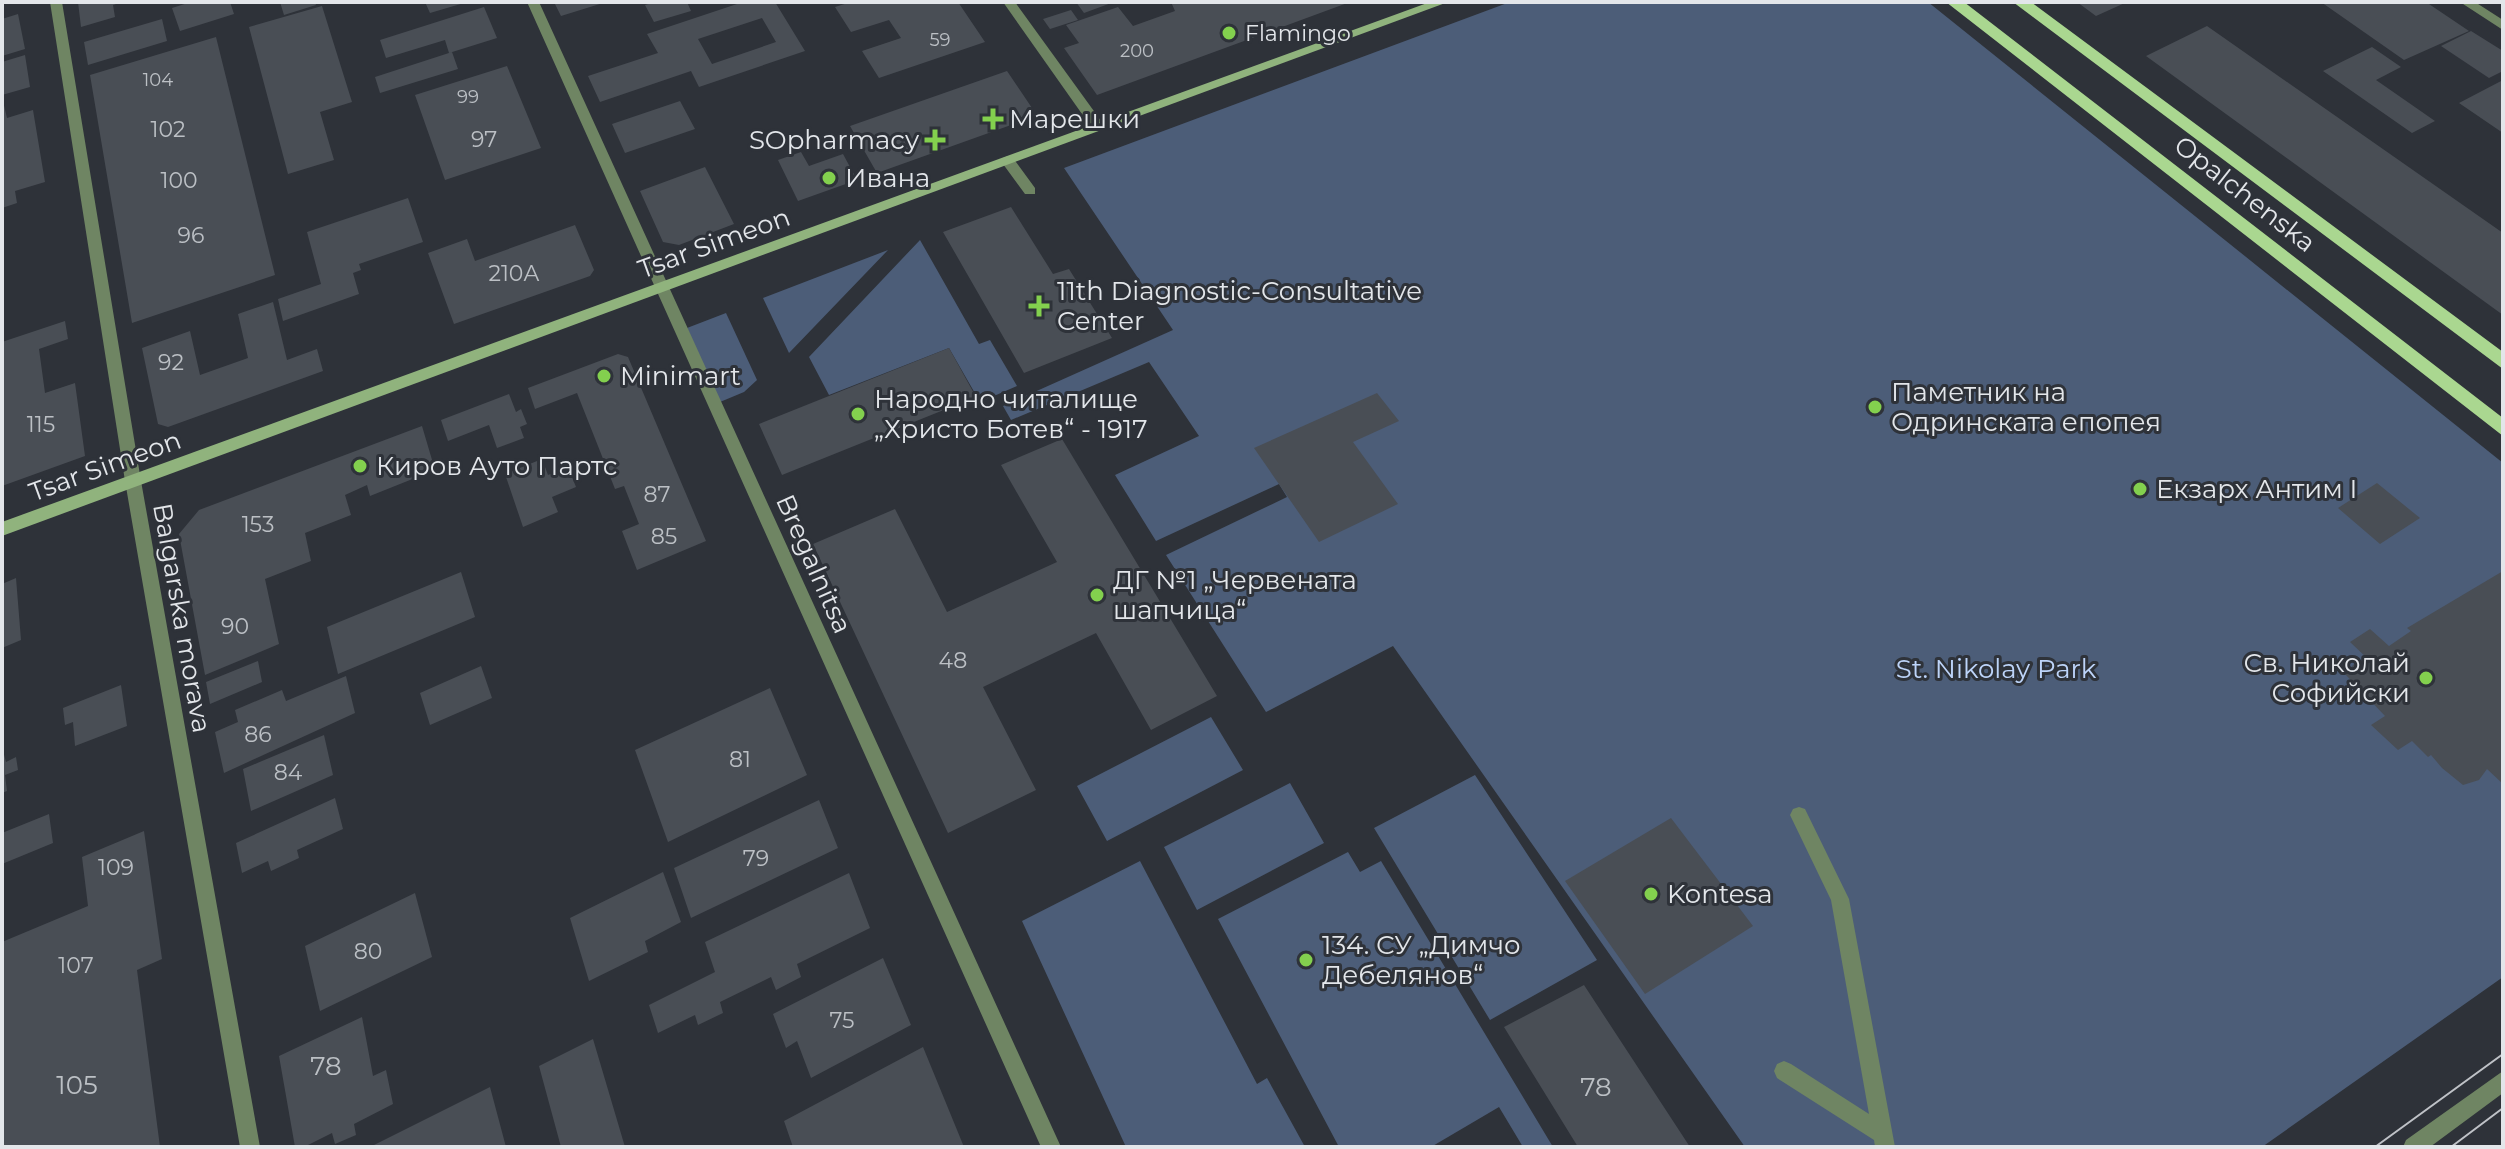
<svg xmlns="http://www.w3.org/2000/svg" width="2505" height="1149" viewBox="0 0 2505 1149" font-family="Montserrat,sans-serif">
<rect width="100%" height="100%" fill="#2e3239"/>
<path fill="#4c5d78" d="M1510,2H1928L2503,463V977L2262,1147H1745L1393,646L1266,712L1166,555L1287,497L1279,484L1156,541L1115,475L1199,436L1149,362L1011,420L1003,406L1173,330L1064,168Z
M920,240L979,344L990,340L1017,386L980,402L949,348L829,395L809,357Z
M888,250L789,353L763,298Z
M726,313L757,380L744,392L720,402L687,328Z
M1211,717L1243,770L1107,841L1077,786Z
M1475,775L1597,960L1490,1020L1374,828Z
M1290,783L1324,843L1197,910L1164,847Z
M1348,852L1360,872L1381,861L1553,1147H1523L1499,1107L1431,1147H1339L1218,919Z
M1140,861L1257,1084L1267,1078L1305,1147H1126L1022,921Z"/>
<path fill="#494e55" fill-rule="evenodd" d="M78,2H119V3L113,5L115,17L81,27Z
M191,2H230L234,14L180,31L172,8Z
M280,2H315L316,5L284,15Z
M425,2H464V3L430,13Z
M554,2H603V3L561,16Z
M655,2H687L691,11L654,22L645,5Z
M743,2H775L805,51L699,87L691,71L600,102L588,76L658,53L647,34ZM762,18L776,42L712,64L698,39Z
M851,2H958L985,42L879,78L862,51L901,38L889,20L851,32L835,7Z
M1076,2H1114L1084,13Z
M1171,2H1350L1097,95L1064,48L1079,43L1066,25L1118,7L1133,26L1175,11Z
M2077,2H2127L2096,16Z
M2321,2H2426L2469,31L2404,60Z
M322,6L352,102L320,112L334,160L288,174L249,27Z
M484,7L497,38L449,53L445,40L386,58L380,40Z
M1071,10L1078,20L1050,29L1043,19Z
M18,14L25,49L2,56V19Z
M162,19L167,41L88,65L84,42Z
M2207,26L2503,233V315L2146,56Z
M2471,31L2503,51V71L2489,78L2441,46Z
M216,37L275,275L132,323L90,75Z
M2372,47L2401,67L2376,80L2435,121L2412,133L2323,71Z
M452,52L458,69L380,93L375,77Z
M25,55L30,87L2,95V62Z
M507,66L541,148L445,180L415,95Z
M1007,71L1032,108L1025,120L877,173L850,126Z
M2503,80V133L2459,103Z
M2,97L7,118L33,110L45,182L15,191L17,203L2,208Z
M680,101L695,129L625,153L612,124Z
M801,152L809,166L843,154L857,180L798,201L778,160Z
M705,167L734,224L679,245L663,242L640,191Z
M408,198L423,242L359,264L361,270L353,273L359,294L283,321L278,299L321,284L307,232Z
M1011,207L1053,274L1069,269L1112,338L1024,373L943,232Z
M575,225L594,270L590,276L454,324L428,253L467,239L475,261Z
M273,302L287,360L317,349L323,371L168,427L158,424L142,348L190,331L200,375L248,358L238,314Z
M65,321L68,339L39,349L45,393L75,383L85,456L2,486V342Z
M949,348L976,397L782,475L759,424Z
M618,354L628,357L706,541L637,570L622,531L639,524L624,486L615,489L577,393L535,409L528,388Z
M1377,393L1399,421L1353,442L1398,504L1319,542L1254,448Z
M509,394L516,412L521,409L527,424L520,427L524,438L497,448L489,425L448,441L441,420Z
M422,426L435,470L370,496L367,485L345,495L351,515L305,533L311,561L265,579L279,644L205,675L179,534L199,510Z
M1062,439L1217,696L1151,730L1096,633L983,687L1036,790L948,833L813,544L895,509L947,612L1057,562L1001,465Z
M542,459L548,475L568,467L576,487L552,497L558,512L523,527L505,474Z
M2377,483L2420,518L2380,544L2338,508Z
M2503,571V784L2487,769L2479,780L2463,785L2442,768L2431,755L2428,757L2412,741L2398,750L2371,725L2385,716L2345,674L2355,663L2368,659L2350,642L2370,629L2389,646L2411,631L2407,628Z
M461,572L475,617L338,674L327,627Z
M16,578L21,640L2,648V584Z
M258,661L262,682L210,704L206,682Z
M481,666L492,698L430,725L420,693Z
M346,676L355,713L224,773L215,732L238,722L235,710L282,690L286,701Z
M121,685L127,726L75,746L73,722L65,725L63,708Z
M770,688L807,775L668,842L635,750Z
M324,735L333,775L251,811L243,769Z
M2,747L6,762L16,757L18,770L5,775L7,791L2,793Z
M335,798L343,829L297,850L299,858L271,871L268,861L242,873L236,843Z
M819,800L838,848L691,918L674,868Z
M49,814L53,843L2,864V833Z
M1671,818L1753,926L1645,994L1565,881Z
M144,831L162,959L137,970L160,1147H2V942L88,906L82,857Z
M663,872L681,922L645,941L648,952L589,981L570,918Z
M849,873L870,928L797,964L801,977L776,990L771,977L720,1002L723,1013L698,1025L695,1015L658,1033L649,1005L715,972L705,942Z
M415,893L432,957L320,1011L305,946Z
M883,958L911,1025L811,1078L797,1041L786,1048L773,1014Z
M1584,985L1690,1147H1578L1504,1027Z
M362,1017L373,1076L386,1070L393,1104L354,1124L356,1135L335,1144L332,1133L304,1147H295L279,1056Z
M593,1039L625,1147H561L539,1066Z
M923,1047L964,1147H793L784,1121Z
M490,1087L506,1147H370Z"/>
<g fill="none" stroke-linecap="round" stroke-linejoin="round">
<path fill="#6f8563" fill-rule="evenodd" d="M1008,156L1013,158L1035,188V194H1025L1003,164V158Z
M1799,807L1805,809L1849,899L1895,1147H1875L1874,1140L1777,1078L1774,1071L1777,1064L1784,1061L1791,1064L1869,1114L1831,900L1790,815L1793,809Z"/>
<path fill="#6f8563" fill-rule="evenodd" d="M50,2H62L141,481L260,1147H240L125,481Z
M527,2H539L1061,1147H1041Z
M1003,2H1015L1104,125V131H1094Z
M2460,2H2475L2503,20V30Z
M2503,1071V1093L2430,1147H2403L2406,1140Z"/>
<path fill="#90b37d" fill-rule="evenodd" d="M1430,2H1448L2,536V522Z"/>
<path fill="#aad790" fill-rule="evenodd" d="M1946,2H1964L2503,418V436Z
M2013,2H2031L2503,352V369Z"/>
<path stroke="#bfc2c7" stroke-width="2" d="M2375,1147L2503,1054
M2451,1147L2503,1108"/>
</g>
<g fill="#83d04e" stroke="#2e3239" stroke-width="3">
<circle cx="1229" cy="33" r="8"/>
<path d="M989 107h8v8h8v8h-8v8h-8v-8h-8v-8h8z"/>
<path d="M931 128h8v8h8v8h-8v8h-8v-8h-8v-8h8z"/>
<circle cx="829" cy="178" r="8"/>
<path d="M1035 294h8v8h8v8h-8v8h-8v-8h-8v-8h8z"/>
<circle cx="604" cy="376" r="8"/>
<circle cx="1875" cy="407" r="8"/>
<circle cx="858" cy="414" r="8"/>
<circle cx="360" cy="466" r="8"/>
<circle cx="2140" cy="489" r="8"/>
<circle cx="1097" cy="595" r="8"/>
<circle cx="2426" cy="678" r="8"/>
<circle cx="1651" cy="894" r="8"/>
<circle cx="1306" cy="960" r="8"/>
</g>
<g text-anchor="middle" stroke-width="6" stroke-linejoin="round" paint-order="stroke">
<g font-size="18" fill="#bcc0c5">
<text x="940" y="46">59</text>
<text x="1137" y="57">200</text>
<text x="158" y="86">104</text>
<text x="468" y="103">99</text>
</g>
<g font-size="22" fill="#e3e6ea" stroke="#2e3239" text-anchor="start">
<text x="1245" y="41">Flamingo</text>
</g>
<g font-size="22" fill="#bcc0c5">
<text x="168" y="137">102</text>
<text x="484" y="147">97</text>
<text x="179" y="188">100</text>
<text x="191" y="243">96</text>
<text x="514" y="281">210А</text>
<text x="171" y="370">92</text>
<text x="41" y="432">115</text>
<text x="657" y="502">87</text>
<text x="258" y="532">153</text>
<text x="664" y="544">85</text>
<text x="235" y="634">90</text>
<text x="953" y="668">48</text>
<text x="258" y="742">86</text>
<text x="740" y="767">81</text>
<text x="288" y="780">84</text>
<text x="756" y="866">79</text>
<text x="116" y="875">109</text>
<text x="368" y="959">80</text>
<text x="76" y="973">107</text>
<text x="842" y="1028">75</text>
</g>
<g font-size="26" fill="#e3e6ea" stroke="#2e3239" text-anchor="start">
<text x="1009" y="128">Марешки</text>
<text x="919" y="149" text-anchor="end">SOpharmacy</text>
<text x="845" y="187">Ивана</text>
<text x="1057" y="300">11th Diagnostic-Consultative<tspan x="1057" dy="30">Center</tspan></text>
<text x="620" y="385">Minimart</text>
<text x="1891" y="401">Паметник на<tspan x="1891" dy="30">Одринската епопея</tspan></text>
<text x="874" y="408">Народно читалище<tspan x="874" dy="30">„Христо Ботев“ - 1917</tspan></text>
<text x="376" y="475">Киров Ауто Партс</text>
<text x="2156" y="498">Екзарх Антим I</text>
<text x="1113" y="589">ДГ №1 „Червената<tspan x="1113" dy="30">шапчица“</tspan></text>
<text x="2410" y="672" text-anchor="end">Св. Николай<tspan x="2410" dy="30">Софийски</tspan></text>
<text x="1667" y="903">Kontesa</text>
<text x="1322" y="954">134. СУ „Димчо<tspan x="1322" dy="30">Дебелянов“</tspan></text>
</g>
<g font-size="26" fill="#e3e6ea" stroke="#2e3239">
<text transform="translate(2245 194) rotate(38)" y="9">Opalchenska</text>
<text transform="translate(714 243) rotate(-20)" y="9">Tsar Simeon</text>
<text transform="translate(105 466) rotate(-20)" y="9">Tsar Simeon</text>
<text transform="translate(814 564) rotate(66)" y="9">Bregalnitsa</text>
<text transform="translate(182 618) rotate(80)" y="9">Balgarska morava</text>
</g>
<g font-size="26" fill="#bdd4f9" stroke="#2e3239">
<text x="1996" y="678">St. Nikolay Park</text>
</g>
<g font-size="26" fill="#bcc0c5">
<text x="326" y="1075">78</text>
<text x="77" y="1094">105</text>
<text x="1596" y="1096">78</text>
</g>
</g>
<rect width="2505" height="1149" fill="none" stroke="#e3e6ea" stroke-width="8"/>
</svg>
